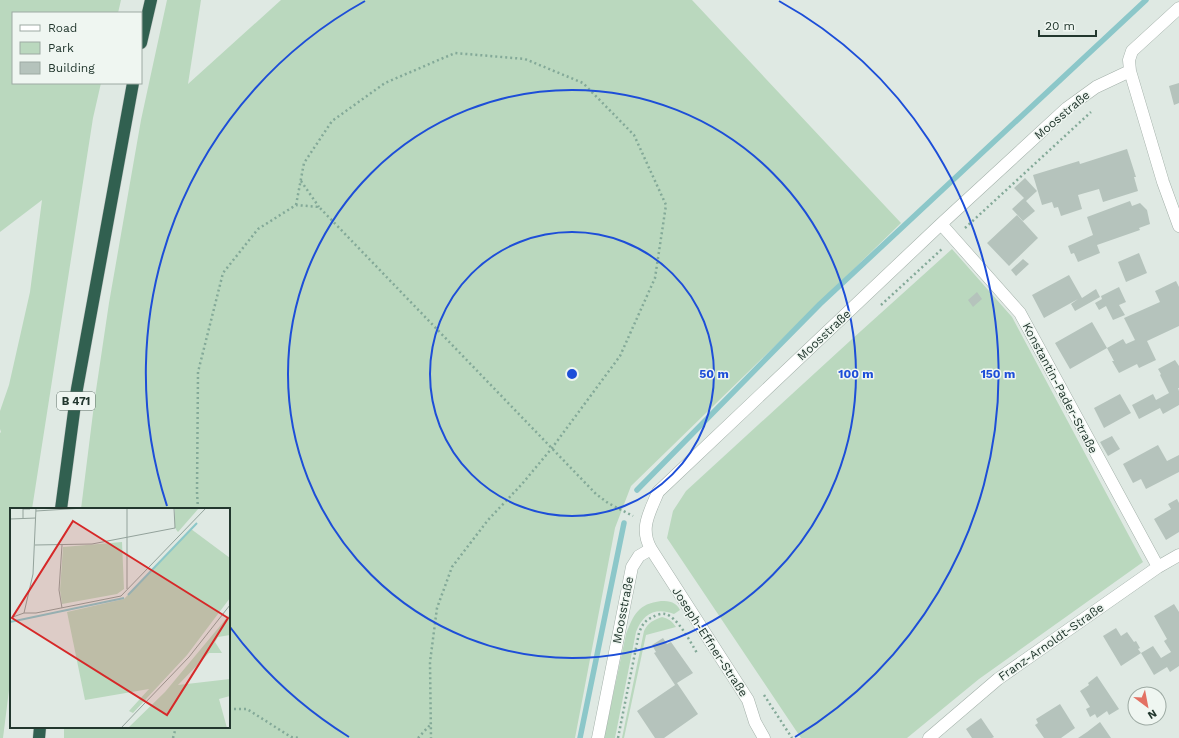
<svg xmlns="http://www.w3.org/2000/svg" width="1179" height="738" viewBox="0 0 1179 738" font-family="'Work Sans',sans-serif">
<rect width="100%" height="100%" fill="#dfe9e3"/>
<path fill="#bad8be" d="M0,0H121L118,13H13V83H101L93,118L32,509H11V674L3,738H0V433L1,432L0,429V411L9,385L30,292L42,200L0,232Z
M167,0H201L188,84L281,0H692L901,223L631,486L615,528L575,738H64V727H229V509H81L95,397L109,303L141,120Z
M952,249L1012,317L1143,562L979,679L907,738H801L667,538L673,511L686,491L851,340Z
M661,601C670,601 676,602 680,610L674,614C655,607 643,614 636,632L615,738H604L626,634C634,614 638,604 661,601Z
M662,617C669,619 672,621 676,627L646,635L624,738H622L644,631C648,622 654,620 662,617Z"/>
<g fill="none" stroke-linecap="round" stroke-linejoin="round">
<path stroke="#8cc7c9" stroke-width="5.5" d="M637,490L820,304L1146,0
M580,738L624,523"/>
</g>
<path fill="#b5c3bc" d="M1179,83V103L1174,105L1169,86Z
M1127,149L1136,177H1134L1138,191L1103,202L1099,189L1078,195L1082,209L1061,216L1058,207L1054,208L1052,202L1042,205L1033,175L1079,161L1080,164Z
M1025,178L1037,191L1026,201L1035,211L1023,221L1012,209L1024,198L1014,188Z
M1130,201L1132,206L1140,203L1147,210L1150,224L1139,228L1140,230L1097,245L1100,253L1078,262L1074,253L1071,254L1068,246L1093,235L1087,217Z
M1017,215L1038,238L1009,266L987,243Z
M1139,253L1147,273L1126,282L1118,262Z
M1023,259L1029,264L1016,276L1011,270Z
M1069,275L1082,298L1096,289L1100,297L1075,311L1071,304L1078,299L1044,318L1032,295Z
M1176,281L1179,287V326L1147,341L1156,360L1139,368L1137,364L1119,373L1112,361H1114L1107,348L1070,369L1055,343L1092,322L1107,348L1123,339L1126,344L1135,340L1124,318L1160,302L1155,291Z
M1119,287L1126,302L1119,305L1125,315L1113,320L1106,306L1099,310L1095,303L1102,299L1101,296Z
M977,292L982,299L973,307L968,300Z
M1175,360L1179,366V388H1178L1179,391V405L1163,414L1160,408L1139,419L1132,405L1153,394L1156,400L1169,393L1160,375L1161,374L1158,369Z
M1120,394L1131,413L1104,428L1094,408Z
M1112,436L1120,449L1108,456L1100,442Z
M1158,445L1167,461L1179,455V472L1146,489L1141,479L1133,483L1123,464Z
M1177,499L1179,503V532L1166,540L1154,519L1171,509L1168,504Z
M1174,604L1179,612V666L1170,672L1167,667L1154,675L1141,653L1153,646L1161,658L1171,652L1164,641L1167,639L1154,616Z
M1116,628L1121,636L1127,632L1134,642L1136,641L1140,648L1138,649L1141,653L1121,666L1103,636Z
M663,638L667,644L671,642L693,673L677,683L698,714L664,738H655L637,711L675,685L654,653L656,652L652,645Z
M1097,676L1119,709L1109,715L1107,711L1097,718L1095,714L1090,717L1086,709L1090,707L1080,691L1089,685L1088,683Z
M1060,704L1075,728L1061,738H1044L1035,725L1038,723L1036,719Z
M981,718L994,737L992,738H972L966,729Z
M1100,722L1111,738H1078L1087,732Z"/>
<g fill="none" stroke-linecap="round" stroke-linejoin="round">
<defs>
<path id="minor" d="M1130,71L1163,182L1179,226
M941,224L1020,313L1158,567
M651,549L748,700L755,722L764,738
M598,738L632,567L639,556L651,549C639,528 650,512 658,492L941,224L1067,108L1096,87L1130,71L1129,60L1132,51L1179,8
M929,738L998,679L1158,567L1179,555"/>
<path id="highway" d="M141,43L151,0
M61,509L77,389L133,83
M39,738L40,727"/>
</defs>
<use href="#minor" stroke="#a3b0a9" stroke-width="13"/>
<use href="#highway" stroke="#bdc3c0" stroke-width="13"/>
<path stroke="#83a998" stroke-width="2.5" stroke-dasharray="2 3" stroke-linecap="butt" d="M301,181L319,207
M296,205L304,163L332,121L385,83L455,53L525,59L583,83L634,135L666,205L655,278L620,356L552,448L522,484L488,520L452,567L437,608L430,662L431,738
M965,228L1091,112
M881,305L942,249
M198,509L197,492L198,372L223,273L258,229L296,205L319,207L596,494L608,503L633,516
M764,695L792,738
M229,709H247L291,737L299,738
M173,738L176,727
M418,738L430,725
M618,738L639,633C642,625 645,620 653,617C656,615 662,613 665,614C677,616 691,643 697,653"/>
<use href="#minor" stroke="#fff" stroke-width="12"/>
<use href="#highway" stroke="#316050" stroke-width="12"/>
</g>
<g fill="none" stroke="#1d4ed8" stroke-width="2">
<circle cx="572" cy="374" r="142"/>
<circle cx="572" cy="374" r="284"/>
<path d="M349 737A426 426 0 0 1 230 627M167 506A426 426 0 0 1 365 1M779 1A426 426 0 0 1 795 737"/>
</g>
<g text-anchor="middle" stroke-width="3" stroke-linejoin="round" paint-order="stroke">
<rect fill="#eff6f1" stroke="#607068" stroke-width="1" x="57" y="392" width="38" height="18" rx="3"/>
<g font-size="11" font-weight="bold" fill="#22372e">
<text x="76" y="405">B 471</text>
</g>
<g font-size="12" fill="#22372e" stroke="#eff6f1">
<text transform="translate(1062 115) rotate(-40)" y="4">Moosstraße</text>
<text transform="translate(824 335) rotate(-43)" y="4">Moosstraße</text>
<text transform="translate(1060 388) rotate(62)" y="4">Konstantin-Pader-Straße</text>
<text transform="translate(623 610) rotate(-79)" y="4">Moosstraße</text>
<text transform="translate(710 642) rotate(57)" y="4">Joseph-Effner-Straße</text>
<text transform="translate(1051 642) rotate(-35)" y="4">Franz-Arnoldt-Straße</text>
</g>
</g>
<g transform="translate(10 508)">
<rect width="220" height="220" fill="#dfe9e3"/>
<path d="M165,0H189L168,24L165,20ZM181,21L220,50V90L177,147L123,205L119,203L139,181L75,192L57,104L114,91ZM112,34L114,81L107,86L52,96L50,82L53,39ZM220,106V127L208,129L205,134L212,145H199L168,177L220,171V188L209,191L217,220H118L155,184Z" fill="#bad8be"/>
<path fill="none" stroke="#8cc7c9" stroke-width="2" d="M118,87L187,15M0,114L114,90"/>
<path fill="none" stroke="#93a29b" stroke-width="1" d="M26,3L74,0M13,10V1H20M0,11L26,10M25,37L82,36L165,20L164,0M52,37L49,82L52,100M117,81V0M14,105L23,66L26,0M0,110L14,105H26L111,88L196,0M111,220L179,149L220,97"/>
<path fill="#d62828" fill-opacity="0.15" stroke="#d62828" stroke-width="2" d="M63,13L218,110L157,207L2,110Z"/>
<rect width="220" height="220" fill="none" stroke="#22372e" stroke-width="2"/>
</g>
<circle cx="572" cy="374" r="6" fill="#1d4ed8" stroke="#eff6f1" stroke-width="2"/>
<g font-size="12" text-anchor="middle" font-weight="bold" fill="#1d4ed8" stroke="#eff6f1" stroke-width="3" stroke-linejoin="round" paint-order="stroke">
<text x="714" y="378">50 m</text>
<text x="856" y="378">100 m</text>
<text x="998" y="378">150 m</text>
</g>
<rect x="12" y="12" width="130" height="72" fill="#eff6f1" stroke="#9daaa3"/>
<rect x="20" y="25" width="20" height="6" fill="#ffffff" stroke="#9daaa3"/>
<text x="48" y="32" font-size="12" fill="#22372e">Road</text>
<rect x="20" y="42" width="20" height="12" fill="#bad8be" stroke="#9daaa3"/>
<text x="48" y="52" font-size="12" fill="#22372e">Park</text>
<rect x="20" y="62" width="20" height="12" fill="#b5c3bc" stroke="#9daaa3"/>
<text x="48" y="72" font-size="12" fill="#22372e">Building</text>
<g transform="translate(1147 706) rotate(148)"><circle r="19" fill="#eff6f1" stroke="#9daaa3"/>
<path d="M0-3L7 15L0 10L-7 15Z" fill="#e37163"/>
<text y="-6" font-size="11" font-weight="bold" text-anchor="middle" fill="#22372e">N</text>
</g>
<path d="M1039 30v6h57v-6" fill="none" stroke="#22372e" stroke-width="2"/>
<text x="1045" y="30" font-size="12" fill="#22372e" stroke="#eff6f1" stroke-width="3" paint-order="stroke">20 m</text>
</svg>
